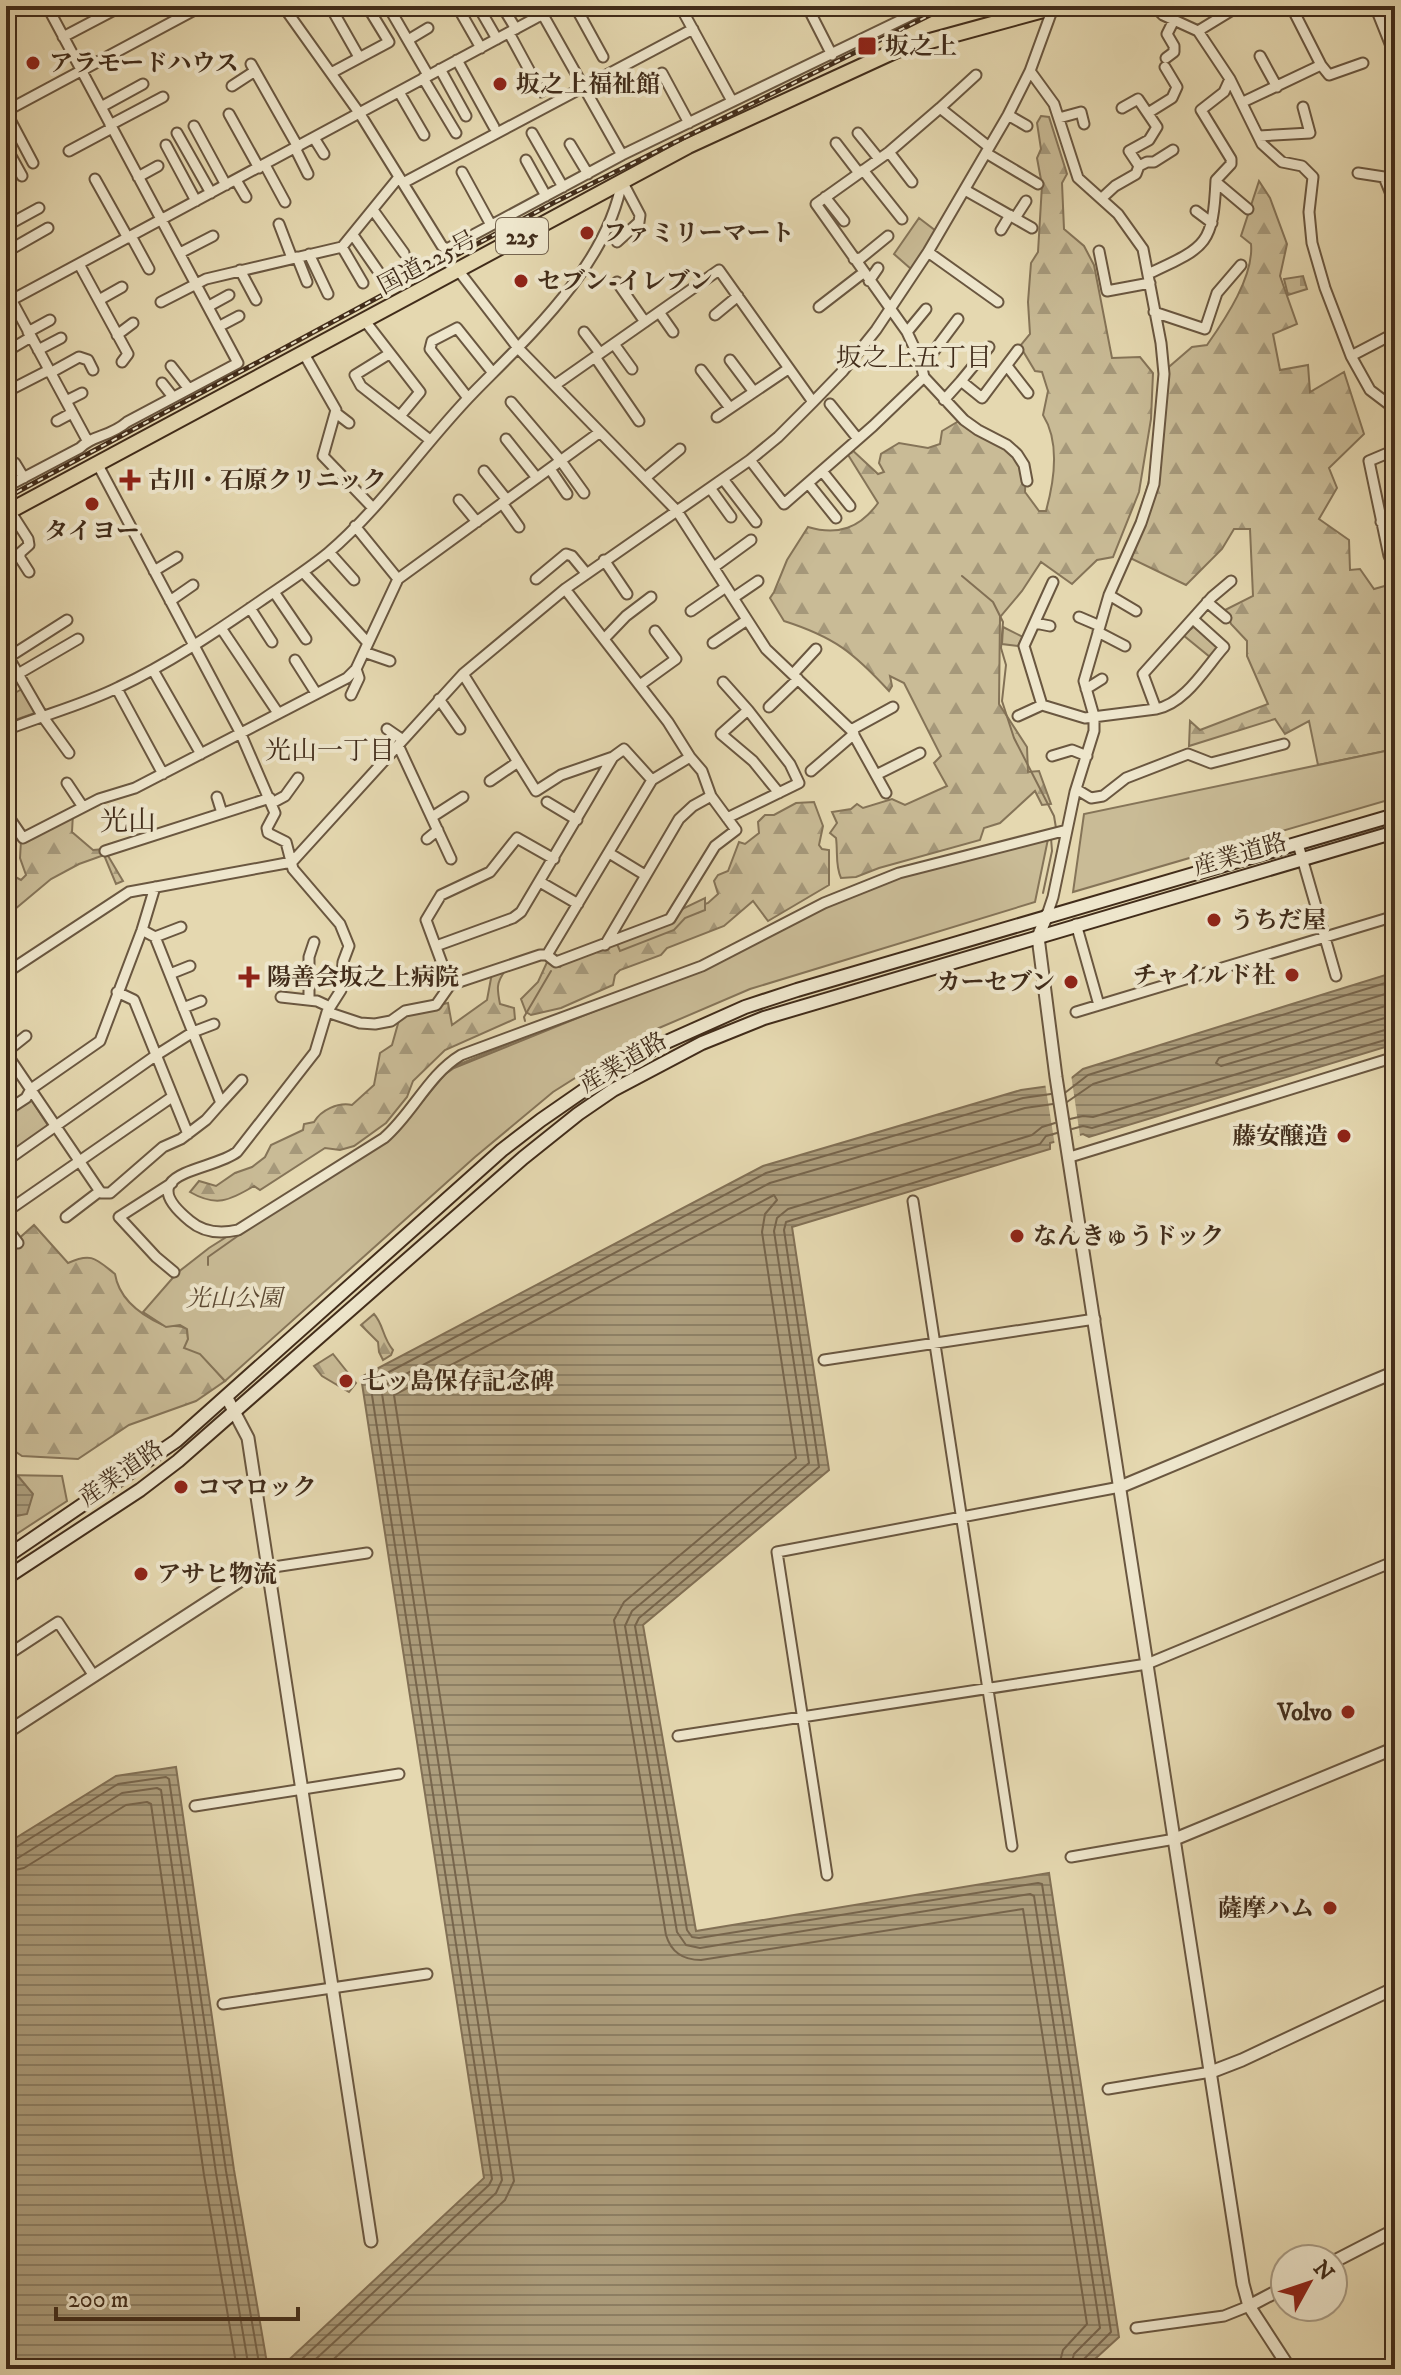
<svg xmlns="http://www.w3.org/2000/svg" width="1401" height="2375" viewBox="0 0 1401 2375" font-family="'IM FELL DW Pica','Noto Serif JP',serif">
<defs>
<pattern id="forest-firs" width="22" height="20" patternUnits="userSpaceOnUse" patternTransform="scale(2)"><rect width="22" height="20" fill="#c9bb96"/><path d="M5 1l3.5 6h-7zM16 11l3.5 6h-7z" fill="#a5987a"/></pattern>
<pattern id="cemetery-stones" width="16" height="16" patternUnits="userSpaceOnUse" patternTransform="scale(2)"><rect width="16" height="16" fill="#c9bb96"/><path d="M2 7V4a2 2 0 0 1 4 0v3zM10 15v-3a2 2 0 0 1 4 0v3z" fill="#a5987a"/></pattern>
<pattern id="water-rules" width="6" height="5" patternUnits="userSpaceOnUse" patternTransform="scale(2)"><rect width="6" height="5" fill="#ad9e7d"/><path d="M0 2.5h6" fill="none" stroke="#8e8166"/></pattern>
</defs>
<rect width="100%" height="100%" fill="#e5d8b0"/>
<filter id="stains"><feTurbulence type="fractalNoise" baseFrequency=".0025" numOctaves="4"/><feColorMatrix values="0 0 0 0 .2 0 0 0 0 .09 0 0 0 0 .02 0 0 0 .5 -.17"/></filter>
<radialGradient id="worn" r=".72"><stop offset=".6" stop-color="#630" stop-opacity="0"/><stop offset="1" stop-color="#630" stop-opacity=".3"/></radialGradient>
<path fill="url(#forest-firs)" stroke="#857458" stroke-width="2" d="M1041,116L1049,117L1067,174L1062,183L1064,229L1084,246L1094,265L1112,358L1140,357L1153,373L1151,419L1139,492L1113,557L1097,560L1072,584L1041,562L1022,591L1000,617L999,704L1027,747L1028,772L1039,771L1051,804L1042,805L1035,791L1000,823L984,828L980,840L879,868L856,877L841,878C835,865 838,853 836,838L830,833L837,823L832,812L851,809L857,804L863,808L892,799L905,805L947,786L934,763L941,756L904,683L890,676L892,686L889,691C853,652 834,637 784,621L770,598L774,592L787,560L808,527C838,536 860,528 878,503L845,450L849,447L878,474L884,472L879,463L881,454L899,443L928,448L940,444L942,431L964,418L1026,465L1025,492L1039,511H1046C1054,482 1060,442 1043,415L1048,391L1042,372L1035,371L1020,346L1030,334L1028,302L1031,263L1038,252L1042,185L1037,158L1041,149L1037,123Z
M1259,181L1270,198L1287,244L1280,276L1297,324L1273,334L1280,370L1308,365L1310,392L1344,372L1364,434L1329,468L1337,488L1319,519L1349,540L1350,570L1360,569L1374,589L1388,585L1395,619V749L1318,765L1309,721L1285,734L1275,719L1189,746L1190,721L1200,730L1268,704L1247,656V641L1231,624L1225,610L1253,596L1250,529H1234L1222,549L1186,585L1126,556L1148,485L1159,435L1163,372L1192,347L1207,345C1226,318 1254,276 1251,244L1241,236Z
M814,802L823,826L819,845L822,849L829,850V885L768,921L753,901L724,926L667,948L661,955L620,970L615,975L613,985L561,1008L531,1015L526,1012L521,999L538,982L548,960L560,967L571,956L708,903L718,894L714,881L718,875L728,871L739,842L745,844L759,833L758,822L765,815H774L796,803Z
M73,813L72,832L93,850L104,849L123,881L116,884L104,855L79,864L51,879L14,910L6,920V872L21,880L26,875L20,858L21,840Z
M505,971C496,983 497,989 500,1004L514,1008L515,1019L445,1050L413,1081L407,1097L386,1123L354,1146L340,1150L325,1148L260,1190L254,1186C229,1201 216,1207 190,1192L199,1181L216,1186L235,1173L252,1167L265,1157L271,1145L303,1130L304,1124L314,1122C321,1110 338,1102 352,1105L374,1085L380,1053L392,1045L401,1013L448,1003L452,1025L487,1000L492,973Z
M34,1225L68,1263C92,1252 96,1259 115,1274C119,1299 141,1315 163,1325C171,1328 178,1323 187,1329L188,1339L225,1381L196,1401L129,1425L78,1459L22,1456L10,1448H6V1250Z
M374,1314C384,1325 382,1337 393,1350L391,1355L383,1360L379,1352L378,1342L361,1325Z
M333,1354L356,1383L349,1392L322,1376L314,1366Z"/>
<path fill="url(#cemetery-stones)" stroke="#857458" stroke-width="2" d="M1303,276L1307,289L1288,295L1284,279Z"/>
<path fill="#c9bb96" stroke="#857458" stroke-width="2" d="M919,218L936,231L911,269L894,254Z
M1195,626L1216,645L1217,649L1210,657L1183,635Z
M1003,627L1023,637L1018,646L1002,644Z
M22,689L35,713L15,720L6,698Z
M1395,749V798L1073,892L1084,814Z
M1048,839L1035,902L750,989L645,1034L553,1092L475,1157L225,1381L200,1354L184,1348L188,1339L187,1329L180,1325L166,1327L143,1312L177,1273L209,1248L383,1138L445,1070L735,951L824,902L928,866Z
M705,898V910L685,918L674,930L620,951L617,944L670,924L680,910Z
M32,1101L47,1124V1128L15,1152L6,1139V1116L27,1102Z
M6,1475L62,1476L67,1501L6,1541Z"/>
<path fill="url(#water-rules)" stroke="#827055" stroke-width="2" d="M1395,972V1044L1089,1137L1083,1134L1050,1143V1149L792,1227L829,1470L643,1625L696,1931L1049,1873L1119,2337L1084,2369H279L484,2178L361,1377L763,1166L1021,1090L1064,1084L1083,1069Z
M18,1476L33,1494L27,1514L6,1518V1480Z
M176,1767L234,2170L268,2369H6V1844L116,1776Z"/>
<path fill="#e5d8b0" d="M1071,1074L1080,1136L1055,1146L1045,1083L1063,1080Z"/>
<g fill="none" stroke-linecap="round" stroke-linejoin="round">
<path stroke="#77654c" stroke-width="2" d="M1395,1003L1219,1058L1216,1063L1221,1066L1395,1015
M1066,1092L1088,1075L1395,980
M1067,1102L1093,1084L1395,991
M1070,1119L1083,1116L1093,1117L1395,1027
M1055,1123L1042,1127L1032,1135L788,1209L777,1218L774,1231L809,1463L632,1611L625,1626L677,1932L686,1945L700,1948L1030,1894L1034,1896L1100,2328L1074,2354L1070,2369
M1072,1129L1083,1126L1092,1128L1395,1037
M1057,1133L1046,1136L1040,1144L786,1222L784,1230L819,1467L639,1618L635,1626L687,1930L692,1937L699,1938L1038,1883L1042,1884L1111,2332L1082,2361L1080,2369
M6,1850L13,1849L118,1784L166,1777L169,1779L226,2171L260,2369
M6,1860L18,1858L122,1793L157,1788L161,1790L216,2173L249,2369
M6,1872L24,1868L126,1805L147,1802L151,1804L204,2175L237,2369
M291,2369L489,2185L492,2179L370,1382L766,1173L1023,1098L1051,1094
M305,2369L496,2193L502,2180L381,1387L770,1183L1025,1108L1053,1104
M323,2369L505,2200L514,2181L394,1395L774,1195L777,1200L765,1214L762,1232L796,1458L624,1602L614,1620L666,1935C671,1952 683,1960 701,1960L1023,1909L1087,2324L1063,2350L1058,2369"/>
<path stroke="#827055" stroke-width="2" d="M962,576L993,602L1003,622L1001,648L1006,665L1002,701L1014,738L1054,816L1056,828
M1043,893L1052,851L1051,838
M525,1021L524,1017L551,971
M411,1115L444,1075L454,1068L622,1000
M332,1176L350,1165
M208,1265V1257L242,1233"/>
<defs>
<path id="minor" d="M283,6L360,114L442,246L447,249L622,155L930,6
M330,6L359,57
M388,6L428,75
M457,6L481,48
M478,6L497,39
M502,6L516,29
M531,6L538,17
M575,6L603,57
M680,6L732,101
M807,6L832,55
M1154,6L1163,15L1198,31L1230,79L1262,144L1282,162L1302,166L1313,177L1309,212L1312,243L1325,288L1351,356L1370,390L1395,409
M1375,6L1395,56
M1293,11L1306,6
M543,15L622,155
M1198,31L1239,6
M509,33L541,92
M63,37L122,6
M408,40L428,28
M1260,56L1277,87
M1166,58L1174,52V46L1167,34L1174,20
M457,60L494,127
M251,64L298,147
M1321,65L1329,75L1363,63
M440,69L466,116
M1030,71L1054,104L1078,178L1118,214L1143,249L1161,343L1164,374L1154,484L1141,523L1109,595L1084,681L1094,716V731L1075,792L1053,897L1047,915
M331,73L389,42L367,6
M662,73L689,123
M423,78L456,133
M232,86L255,71
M399,92L424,135
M1243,102L1321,65L1291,6
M101,107L143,84
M940,108L976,75
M6,111L202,6
M6,112L33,163
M1148,113L1172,98L1177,87L1165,67
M229,114L259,168
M1008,115L1027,126
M1059,118L1081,112L1084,124
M110,125L163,97
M194,126L226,185
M177,133L211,193
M532,133L563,187
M858,133L879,159
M1259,136L1310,133L1303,107
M314,138L324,154
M836,143L859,173
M570,144L588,174
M166,145L196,201
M6,147L22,176
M989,147L940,108L889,152L816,204L907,332L920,360L924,377L964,420L978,430L1007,445L1017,454L1024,465L1027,481
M295,148L308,174
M69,151L112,128
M889,152L912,182
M986,153L1038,184
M526,160L546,196
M265,165L285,202
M1139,166L1147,162H1154L1173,150
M863,170L902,219
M462,172L491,225
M1358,173L1384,177
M138,177L158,166
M1395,178L1384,177L1395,204
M95,179L128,238
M236,180L246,197
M1216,182L1248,209
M403,183L693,29
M965,190L1032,228
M825,197L844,221
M1102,198L1115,186L1136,174L1139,166L1129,151L1149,140L1157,127L1138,99L1122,108
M373,210L404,253
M1196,211L1212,223
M1015,218L1026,201
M279,224L292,258
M6,226L39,208
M1001,230L1010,215
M353,235L378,271
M131,236L149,269
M617,242L639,222L640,215L622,181
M342,247L363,283
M1099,251L1107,291L1150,283
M6,252L48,228
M928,252L998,302
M180,253L213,236
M309,254L328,294
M297,257L307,282
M854,259L861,258L888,236
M79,264L128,354L122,362
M240,270L256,300
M458,270L518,348L677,511L766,649L851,730L886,793
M1148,274C1206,247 1213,246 1216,180L1231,164V159L1201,110L1224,92L1230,79
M869,281L878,268
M617,282L645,322
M6,290L87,440
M99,300L122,287
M161,302L206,279L342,247L399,177
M6,303L558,6
M209,306L229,295
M819,307L863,273
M659,312L673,332
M1154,312L1205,329L1217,293L1241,265
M715,315L738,296
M365,321L420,392L400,416
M220,326L239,316
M28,332L50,320
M584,332L600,353
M907,332L926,309
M117,335L133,323
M614,344L632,369
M9,350L31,337
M38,350L61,338
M304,354L336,410L323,456L373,508
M389,354L355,375L361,386L430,440
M1351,356L1395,333
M595,357L639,421
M730,360L754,392
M171,366L189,389
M1007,366L1028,393
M922,367L958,319
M701,370L730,408
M50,373L79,357L88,360L93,370
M961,381L989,347
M162,383L173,397
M555,385L719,270L813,402
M6,392L49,370
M468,398L430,349L432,341L457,328L493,373
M944,400L961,381L982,398L1018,350
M66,401L82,393
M511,402L561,461L584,493
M830,404L858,439
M336,413L349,423
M717,417L788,369
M57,421L72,413
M506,439L537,478
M750,460L784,504L873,426L924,377
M15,463L24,478
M98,465L240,732L275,813L267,828L268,833L286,842L293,869L340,924L349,946L343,962L341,990L327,1012L315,1052L237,1152C211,1172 129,1171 190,1221C204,1233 220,1234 238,1230L384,1138C413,1113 428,1075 461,1055L702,966L824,903L899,873L1067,830
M550,469L567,494
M484,471L507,500
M822,471L850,506
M645,478L680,449
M723,479L756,522
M808,483L836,518
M6,487L80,448C92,435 110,437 127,422L238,363L47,6
M710,488L731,517
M459,500L477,522
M502,503L519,527
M10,511L28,539L29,545L20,553V558L29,572
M1381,522L1395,518
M355,526L398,579
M329,552L354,580
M1389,556L1369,461L1395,450
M604,560L627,594
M714,567L751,540
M154,571L177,557
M303,572L368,643
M536,579L566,554L572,556L586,573
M1053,582L1024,646L1042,705L1085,718L1156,709L1143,674L1212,597L1231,581
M274,592L306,639
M1109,595L1136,611
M733,598L758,581
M170,601L193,585
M1207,602L1226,618
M250,608L272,642
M691,611L726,587
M1079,617L1100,626
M1035,623L1050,626
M221,628L278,713
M1098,632L1125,646
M604,639L626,616L651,597
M713,643L747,620
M364,652L390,661
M6,653L43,717L69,753
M9,657L67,620
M295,660L316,693
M153,670L201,754
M18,674L78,639
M463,674L536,791L561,775L613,757
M793,674L816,649
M723,682L748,710
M640,685L676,659L655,631
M117,689L163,774
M1086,689L1102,679
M351,695L359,678L356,669
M439,699L460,729
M769,707L798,679
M1156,709C1185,704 1206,667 1224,647L1193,619
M1018,716L1042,705
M387,729L403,740
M6,730C43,715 83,705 119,687C168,664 214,633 259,602C282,586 306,571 328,553C383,506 424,443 474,392C531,334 607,265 622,181
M851,730L893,707
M398,745L451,859
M1052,756L1072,750L1087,756
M811,771L854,734
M876,775L920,753
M490,781L518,762
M67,783L83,807
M1076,789L1091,798L1103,796L1126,778L1188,754L1211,763L1284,744
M217,797L222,813
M547,802L577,820
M272,803L285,796L298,778
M6,813L23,838L99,799L135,788L347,678L356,669L398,579L600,432
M432,817L463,797
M727,818L799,783L790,764L748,710L721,734L753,761L779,793
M427,839L438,830
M1298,844L1336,976
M105,851L270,798
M609,853L645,875
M554,859L517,838L490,872L441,895L426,920L450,985L540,955H547L556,962L670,919L715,846L736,830L711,796L702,771L690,757L668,722L565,589
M540,882L578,904
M1076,924L1099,1005
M155,937L181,927
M605,945L679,819L693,806L711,796
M436,946L513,918L521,912L613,757L624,749L652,780
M547,955L652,780L690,757
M6,973L129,892L292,862L463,674L565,589L750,460L778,437L813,402L843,371L876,330L928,252L1008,115L1030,71L1053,8
M170,974L190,966
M117,992L134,1000L188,1134
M281,997L317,1001L330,1007
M309,1000V957L314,942
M183,1008L201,1001
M327,1012L360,1023L375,1024L391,1021L405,1011L436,1005L450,985
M1076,1012L1395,916
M6,1052L26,1036
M6,1053L101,1193H110L163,1147L181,1139L206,1120L221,1103L155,937L142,930
M221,1103L242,1080
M6,1111L26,1098L31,1089L100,1041L142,930L155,887
M1070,1157L1395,1057
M6,1161L155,1056L193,1032L214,1024
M172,1183L119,1217L156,1257L174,1272
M913,1201L1012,1846
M6,1212L172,1097
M66,1217L100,1191
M6,1227L18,1243
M824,1360L1095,1319
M267,1568L367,1553
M6,1656L58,1622L94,1676
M678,1736L1147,1664L1395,1561
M195,1806L399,1774
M1071,1857L1175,1839
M827,1875L777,1552L1120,1487
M223,2004L427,1974
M1108,2089L1211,2072
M1136,2328L1224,2316L1249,2306"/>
<path id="tertiary" d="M1047,915L1038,937L1056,1077L1243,2284L1249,2306L1290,2369
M227,1398L248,1438L371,2241
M1120,1487L1395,1372
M6,1733L249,1575L267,1568
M1175,1839L1395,1748
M1211,2072L1242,2060L1395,1988
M1333,2262L1395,2230
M1249,2306L1285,2287"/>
<path id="secondary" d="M6,1557L176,1441L502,1150L541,1120L603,1077L662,1044L745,1007L797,990L1395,815
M6,1578L140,1490L178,1461L523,1158L578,1114L613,1090L702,1043L764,1018L1395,832"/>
<path id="trunk" d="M6,513L688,146L897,50L1058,6"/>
</defs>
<use href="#minor" stroke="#6a5740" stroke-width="13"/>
<use href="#tertiary" stroke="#6a5740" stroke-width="15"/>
<use href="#secondary" stroke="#412c1a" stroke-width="16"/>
<use href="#trunk" stroke="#412c1a" stroke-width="18"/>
<use href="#minor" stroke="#eee6cc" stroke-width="9"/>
<use href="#tertiary" stroke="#eee6cc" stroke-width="11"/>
<use href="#secondary" stroke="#eee6cc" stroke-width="12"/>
<use href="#trunk" stroke="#e5d8b0" stroke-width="14"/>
<defs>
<path id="rail" d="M6,498L553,203L948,6"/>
</defs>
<use href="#rail" stroke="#412c1a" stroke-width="5"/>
<use href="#rail" stroke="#eee6cc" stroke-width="2" stroke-dasharray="6" stroke-linecap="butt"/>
</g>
<g fill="#8f2418" stroke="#eee6cc" stroke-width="3">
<rect x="857" y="36" width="20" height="20" rx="4"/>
<circle cx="33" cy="63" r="8"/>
<circle cx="500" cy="84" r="8"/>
<circle cx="587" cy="233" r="8"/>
<circle cx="521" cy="281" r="8"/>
<path d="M126 468h8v8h8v8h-8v8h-8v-8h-8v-8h8z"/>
<circle cx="92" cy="504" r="8"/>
<circle cx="1214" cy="920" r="8"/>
<circle cx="1292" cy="975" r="8"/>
<path d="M245 965h8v8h8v8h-8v8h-8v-8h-8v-8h8z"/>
<circle cx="1071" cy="982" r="8"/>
<circle cx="1344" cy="1136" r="8"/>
<circle cx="1017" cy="1236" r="8"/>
<circle cx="346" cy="1381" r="8"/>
<circle cx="181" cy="1487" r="8"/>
<circle cx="141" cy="1574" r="8"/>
<circle cx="1348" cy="1712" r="8"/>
<circle cx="1330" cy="1908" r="8"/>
</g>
<g text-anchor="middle" stroke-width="8" stroke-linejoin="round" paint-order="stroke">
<rect fill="#eee6cc" stroke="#75644f" stroke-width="2" x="496" y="218" width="52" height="36" rx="6"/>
<g font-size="22" font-weight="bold" fill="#412c1a">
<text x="522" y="244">225</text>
</g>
<g font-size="24" font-weight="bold" fill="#412c1a" stroke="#eee6cc" text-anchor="start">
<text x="885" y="54">坂之上</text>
<text x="49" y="71">アラモードハウス</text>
<text x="516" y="92">坂之上福祉館</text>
<text x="603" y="241">ファミリーマート</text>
<text x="537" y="289">セブン-イレブン</text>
<text x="148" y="488">古川・石原クリニック</text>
<text x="92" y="539" text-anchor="middle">タイヨー</text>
<text x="1230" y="928">うちだ屋</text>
<text x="1276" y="983" text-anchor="end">チャイルド社</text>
<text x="267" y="985">陽善会坂之上病院</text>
<text x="1055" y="990" text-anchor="end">カーセブン</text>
<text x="1328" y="1144" text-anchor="end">藤安醸造</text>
<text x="1033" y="1244">なんきゅうドック</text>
<text x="362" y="1389">七ッ島保存記念碑</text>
<text x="197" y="1495">コマロック</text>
<text x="157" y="1582">アサヒ物流</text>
<text x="1332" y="1720" text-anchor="end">Volvo</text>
<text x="1314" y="1916" text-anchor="end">薩摩ハム</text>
</g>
<g font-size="24" fill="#412c1a" stroke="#eee6cc">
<text transform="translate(427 262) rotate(-28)" y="8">国道225号</text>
<text transform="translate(1240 854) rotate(-16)" y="8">産業道路</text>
<text transform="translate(623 1062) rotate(-30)" y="8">産業道路</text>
<text transform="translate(121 1473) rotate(-35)" y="8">産業道路</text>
</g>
<g font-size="24" font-style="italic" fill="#5c4933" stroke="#eee6cc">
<text x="234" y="1306">光山公園</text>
</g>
<g font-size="26" fill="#412c1a" stroke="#eee6cc">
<text x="914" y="366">坂之上五丁目</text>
<text x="330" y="759">光山一丁目</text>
</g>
<g font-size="28" fill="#412c1a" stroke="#eee6cc">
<text x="128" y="830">光山</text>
</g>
</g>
<rect width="1401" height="2375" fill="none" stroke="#e5d8b0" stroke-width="32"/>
<rect x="8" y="8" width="1385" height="2359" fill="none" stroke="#412c1a" stroke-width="4"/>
<rect x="16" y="16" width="1369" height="2343" fill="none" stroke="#412c1a" stroke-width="2"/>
<g transform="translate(1309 2283) rotate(50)"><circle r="38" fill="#eee6cc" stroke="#a99c85" stroke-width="2"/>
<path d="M0-6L14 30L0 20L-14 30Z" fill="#8f2418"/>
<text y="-12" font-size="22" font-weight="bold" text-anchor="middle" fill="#412c1a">N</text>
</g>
<path d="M56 2307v12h242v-12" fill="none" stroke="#412c1a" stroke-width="4"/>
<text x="68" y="2307" font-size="24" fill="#412c1a" stroke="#eee6cc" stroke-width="6" paint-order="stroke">200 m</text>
<rect width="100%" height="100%" filter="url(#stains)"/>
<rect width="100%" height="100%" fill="url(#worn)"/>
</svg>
